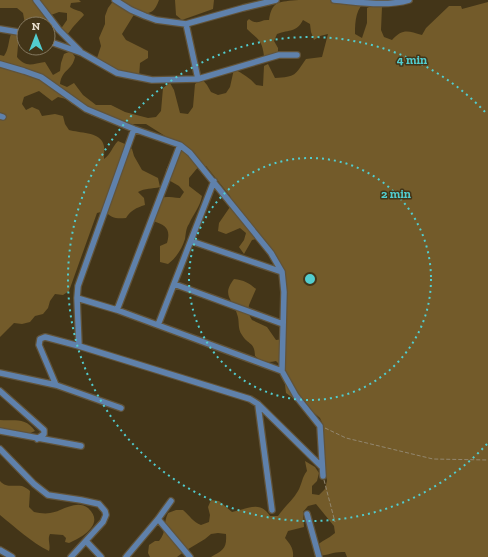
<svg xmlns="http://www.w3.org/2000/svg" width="488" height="557" viewBox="0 0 488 557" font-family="'Zilla Slab',serif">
<rect width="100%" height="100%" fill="#433518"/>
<path fill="#735b2a" d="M0,0H79L81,2L71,3L70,7C75,11 82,10 84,15L73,27L64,39L58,33L67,20V13L59,12L51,15L49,23L53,29L50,37H48V24H25L23,13L17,8H0Z
M114,0H159C153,16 149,13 135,13L122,34L126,40L148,51V58L140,63L139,78C124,80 104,74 96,61L101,46L99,38L105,24V16L108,8Z
M175,0H214L213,9L182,20L176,15Z
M299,0H367C356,8 355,20 355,34L362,38L367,23V8L375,4L382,7L381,30L384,37L392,40C403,28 408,31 422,35L426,28L449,6H461L462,9L488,2V557H347L345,552C332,551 327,557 314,555L315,547C321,541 328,539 335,533L334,526L316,504L308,506L303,512L304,527L288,531L285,538C290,544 294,549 293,557H211C223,550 227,549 226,534L218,533L211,534L205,539L185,551L177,557H150L148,553L149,545L155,541H159C167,532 163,523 168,513L176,510H183C190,516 193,522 201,525L209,522L210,515L208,507L211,500L219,501L232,512C248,509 260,500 270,516H278C284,507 293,500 298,491C302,484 302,477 307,471L305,461L315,467L319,473L317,481L312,486V494L319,495L325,489L327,481L323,449V425L320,418L313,412L286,393L283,368L276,361C267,363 262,362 255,356C255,342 248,345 242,335C237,328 240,321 237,314C233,299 221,296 234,279C244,280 249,283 256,289L249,305L248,313L252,320L267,327L276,340L284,339V277L260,238L252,240L244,254L239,247L244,240L246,233L240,228L226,234L218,231L219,223L232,204L230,196L206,166H199L189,178V186L202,196C200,207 194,213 189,224C186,228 186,233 185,239C182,249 176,258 168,264L160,262V246L167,243C171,229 166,225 153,221L150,213C159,195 160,196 180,198L184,192L179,186L165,178L166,170L176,148L173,141L146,124H114L107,117L92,116L80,107L72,104L66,99L58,97L52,101L39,91L24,97L22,104L26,110L32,107L39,110L42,116L55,114L63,116L65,124L69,130C79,133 99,132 103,143C105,147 104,154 104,159C111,154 112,147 118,141L125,144L132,149L134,156L142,170L158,178L160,187C152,189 145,188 138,192L144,198L145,205C136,208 131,210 126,218C116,219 111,218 105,211L97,213L69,291L63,295L55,294L50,301L48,308L43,314L35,316L30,322L22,324L14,323L0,337V55L4,56C9,49 8,42 11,34H19L17,57C26,68 32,64 45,62L53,75L60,71L61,63L64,54L71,51L75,57C72,71 62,69 60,84L67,87L74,83L83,95L96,105H111L125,112L148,118L156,117L161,111L163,88L170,83L174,90L180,113L188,114L193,107L195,84L202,79L207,85L211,92L218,95L226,93L230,87L234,69C242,73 250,78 256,85L263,86L264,66L268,64L275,78C296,77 295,75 306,59L322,57L328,34L320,36L314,40L311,32L310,24L303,20C296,33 290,29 277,34L274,41L278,48V56L271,59L264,56C262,39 258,40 247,29V21L249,19C258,26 260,19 269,20C272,0 279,2 299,0Z
M0,420C15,421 26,417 35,431L28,434L0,428Z
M0,481C6,488 13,485 22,486C25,487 28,489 30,491L29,507L34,512C39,513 45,514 50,513C61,512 76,499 88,508C106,524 81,538 69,543L65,542L66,538L63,535L50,534C47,540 51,545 49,551C31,542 16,528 0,515Z"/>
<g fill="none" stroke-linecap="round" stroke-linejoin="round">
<defs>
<path id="minor" d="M36,0L59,30L80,51
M115,0L131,10L145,16L156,20L186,24L243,8L276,0
M334,0C359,2 385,7 409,0
M186,24L198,79
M0,29L24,33
M48,41L82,53L117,73L152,80L198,79L279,55H297
M0,64L24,71L41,77L86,109L134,129L180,145L190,153L271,253L282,272L284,292L282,371
M0,116L3,117
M191,241L282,272
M174,284L283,324
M77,298L117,310L282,371L296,396L320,426L323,476
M117,310L180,145
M158,325L214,181
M79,346L77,298L78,286L134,129
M0,373L56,385L121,408
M56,385L39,345L40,339L45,337L49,338L79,346L250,399L258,404L321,466
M0,391L44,430V434L37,439
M258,405L272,510
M0,431L81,446
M0,449L34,484L48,495L81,500L99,504L105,511L106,515L103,522L71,557
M307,514L319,557
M158,519L190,557
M86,541L101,557
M0,550L12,557
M126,557L158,519L171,501"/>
</defs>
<use href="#minor" stroke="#615339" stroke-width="8"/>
<path stroke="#92876f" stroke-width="1" stroke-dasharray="4 2" stroke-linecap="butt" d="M325,428L346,438L433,459L488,460
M324,480L335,522"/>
<use href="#minor" stroke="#5f81ab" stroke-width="5.5"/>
</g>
<g fill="none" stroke="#52cdcf" stroke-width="2" stroke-dasharray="2 4">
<circle cx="310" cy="279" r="121"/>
<path d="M487 444A242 242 0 1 1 487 114"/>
</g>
<circle cx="310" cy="279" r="6" fill="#52cdcf" stroke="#433518" stroke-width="2"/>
<g font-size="12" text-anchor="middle" font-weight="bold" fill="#52cdcf" stroke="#433518" stroke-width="3" stroke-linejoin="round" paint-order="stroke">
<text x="412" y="64">4 min</text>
<text x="396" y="198">2 min</text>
</g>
<g transform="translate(36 36)"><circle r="19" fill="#433518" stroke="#857960"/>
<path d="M0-3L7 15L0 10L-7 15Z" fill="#52cdcf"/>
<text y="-6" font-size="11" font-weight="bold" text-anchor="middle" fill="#e7decd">N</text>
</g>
</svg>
